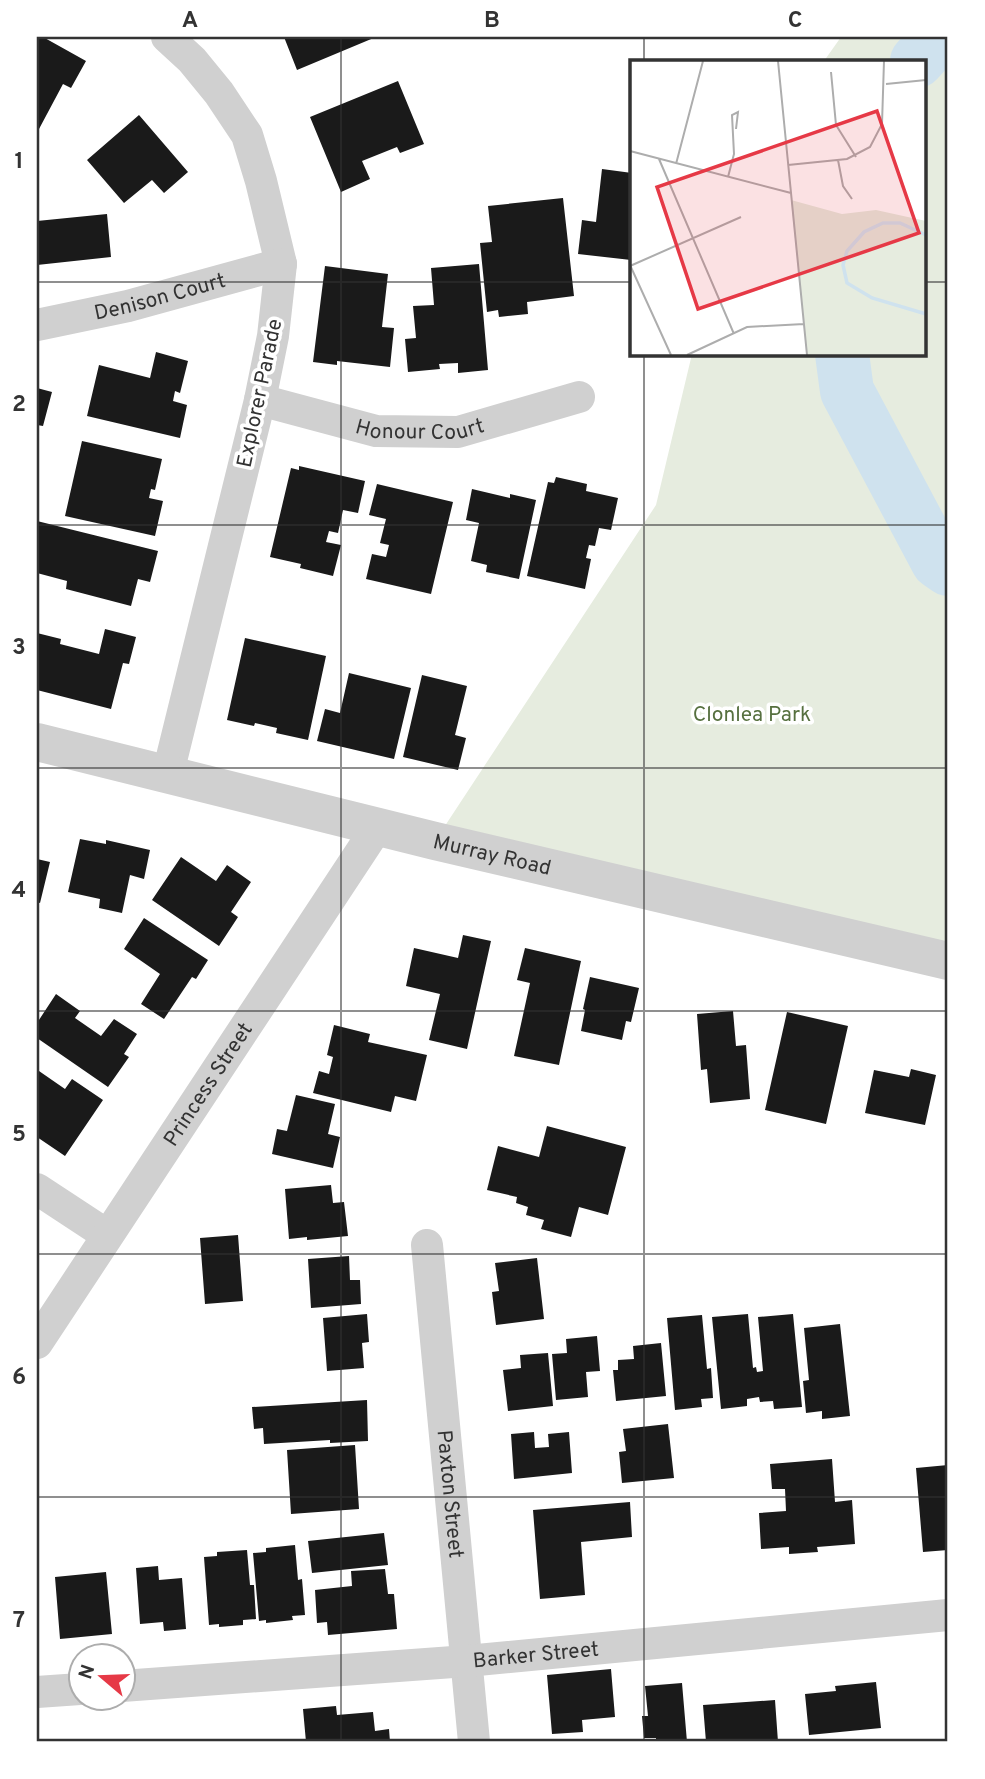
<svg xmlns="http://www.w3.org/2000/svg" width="985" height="1779" viewBox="0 0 985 1779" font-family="Overpass,sans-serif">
<rect width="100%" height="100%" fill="#fff"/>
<path fill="#e6ecdf" d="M841,37H948V961L435,841L656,505L692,354H924V61H824Z"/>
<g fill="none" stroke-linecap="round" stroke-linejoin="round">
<path stroke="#cfe2ee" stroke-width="54" d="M917,61L939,37
M842,354L847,391L938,562L948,569"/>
</g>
<path fill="#1a1a1a" d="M37,37H43L86,61L71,88L63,84L39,129L37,127Z
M284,37H376L297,70Z
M398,81L424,144L400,153L397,147L362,161L370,179L341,192L310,117Z
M139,115L188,172L164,193L152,180L124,203L87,160Z
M602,169L632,173L631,260L578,254L582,220L596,222Z
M563,198L574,296L527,302L528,314L499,317L498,310L487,312L480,243L492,242L488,206Z
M107,214L111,257L37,265V221Z
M479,264L488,370L458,373V363L439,364L440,369L408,372L405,339L416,338L413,306L434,305L431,268Z
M325,266L388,274L382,327L394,328L390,367L337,361V365L313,362Z
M156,352L188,361L180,393L175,391L173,401L187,405L180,438L87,416L99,365L150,378Z
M37,388L52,392L43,426L37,425Z
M82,441L162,459L155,490L151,489L149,498L163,501L155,536L65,516Z
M299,466L365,481L358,513L343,510L338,533L329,531L326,542L341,545L333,576L300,568L301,564L270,557L291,468L299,470Z
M556,477L587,484L586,491L618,498L611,530L599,528L595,546L589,545L586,558L591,559L585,589L527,576L548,482L554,483Z
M377,484L453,502L431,594L366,579L372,554L386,557L389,545L380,543L386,519L369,515Z
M472,489L510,498V494L536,500L519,579L486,572L487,565L471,561L479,523L466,520Z
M37,521L158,551L150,582L138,579L131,606L66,589L67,581L37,573Z
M105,629L136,637L129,664L123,663L111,709L37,690V633L61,639L60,644L99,654Z
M245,638L326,656L308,740L276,733L277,728L255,723L254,726L227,720Z
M349,673L411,688L394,759L317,741L325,709L340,713Z
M422,675L467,686L455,735L466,738L458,770L403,757Z
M80,839L106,844V840L150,850L144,879L130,875L122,913L99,908L100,899L68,892Z
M181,857L216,881L227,865L251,882L231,912L238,917L219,946L152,900Z
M37,859L50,862L40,903L37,902Z
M144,918L208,960L196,979L192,977L164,1019L141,1004L160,974L124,949Z
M463,935L491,941L467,1049L429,1040L440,994L406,986L414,948L458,958Z
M525,948L581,961L559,1065L514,1056L530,983L517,980Z
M590,977L639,988L631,1022L626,1021L622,1040L581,1031L585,1010L583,1009Z
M56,994L80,1011L75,1018L101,1036L114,1019L137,1034L124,1054L129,1057L108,1087L37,1038V1023Z
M733,1011L736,1046L746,1045L750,1099L710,1103L707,1069L701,1070L697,1014Z
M787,1012L848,1026L826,1124L765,1110Z
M334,1025L370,1034L368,1042L427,1055L416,1101L395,1096L391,1112L313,1093L319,1071L329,1074L333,1057L327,1055Z
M911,1069L936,1075L925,1125L865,1113L874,1070L909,1077Z
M39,1071L65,1089L72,1079L103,1100L65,1156L37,1137V1074Z
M296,1095L335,1104L328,1134L340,1137L333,1168L272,1154L277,1129L287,1131Z
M547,1126L626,1147L608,1215L579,1207L571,1237L541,1229L544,1220L526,1215L528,1207L516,1203L517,1197L487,1190L498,1146L539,1157Z
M331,1185L333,1203L344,1202L348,1236L307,1240V1237L289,1239L285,1189Z
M238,1235L243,1301L205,1304L200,1238Z
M349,1256L350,1280H360L361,1304L311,1308L308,1259Z
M537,1258L544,1319L496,1325L492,1292L499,1291L495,1263Z
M367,1314L369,1342L362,1343L364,1368L327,1371L323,1318Z
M748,1314L753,1368L756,1367L757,1372L763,1371L758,1317L793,1314L802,1407L774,1409L773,1401L760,1402L759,1397L747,1399V1406L721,1409L712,1317Z
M702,1315L707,1369L711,1368L713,1398L701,1399L702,1407L675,1410L667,1318Z
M840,1324L850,1416L822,1419V1411L806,1413L803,1381L809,1380L804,1328Z
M597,1336L600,1371L586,1372L588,1397L556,1400L552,1354L567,1353L566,1339Z
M661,1343L666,1396L616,1401L613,1370H618V1360L634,1359L633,1346Z
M548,1353L553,1406L508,1411L503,1370L521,1368L520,1355Z
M367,1400L368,1441L330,1443V1440L264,1444L263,1428L254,1429L252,1407Z
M668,1424L674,1478L622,1483L619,1452L626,1451L623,1429Z
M534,1432L535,1448L549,1447L548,1434L569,1432L572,1473L514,1479L511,1434Z
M355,1445L359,1509L291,1514L287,1450Z
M832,1459L835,1502L852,1500L855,1544L817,1547L818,1552L789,1554V1547L761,1549L759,1513L786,1511L785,1489H772L770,1464Z
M948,1465V1550L923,1552L916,1468Z
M630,1502L632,1537L581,1542L585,1595L540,1599L533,1510Z
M384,1533L388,1565L312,1573L308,1541Z
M295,1545L298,1580L302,1579L305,1615L292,1616L293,1620L266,1623V1620L259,1621L253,1553L266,1552V1548Z
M247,1550L250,1585H254L256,1619L243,1620V1625L219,1627V1624L209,1625L204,1557L217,1556V1552Z
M158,1566L159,1580L182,1578L186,1629L164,1631L163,1622L140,1624L136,1568Z
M385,1569L388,1594H394L397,1629L328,1635L327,1622L317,1623L315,1590L352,1586L351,1571Z
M106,1572L112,1634L60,1639L55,1577Z
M611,1669L615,1717L582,1720L583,1732L552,1734L547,1675Z
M876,1682L881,1728L809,1735L805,1694L836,1691L835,1686Z
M682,1683L687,1742H656V1738H644L642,1716H648L645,1686Z
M775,1700L778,1742H706L703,1705Z
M336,1706L337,1715L373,1712L375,1731L389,1729L390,1742H306L303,1709Z"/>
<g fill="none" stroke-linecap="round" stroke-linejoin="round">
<g stroke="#d0d0d0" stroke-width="32">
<path d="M167,37L192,60L219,93L247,135L261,181L281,264L273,336L260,400L168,773"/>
<path id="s1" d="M37,325L128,306L281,264"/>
<path id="s2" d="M260,400L376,431L458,432L579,397"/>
<path d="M37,1189L107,1235"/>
<path id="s3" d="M427,1245L474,1742"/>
<path id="s4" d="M37,1343L378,826"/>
<path id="s5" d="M122,1686L467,1661L948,1615"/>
<path d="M37,1692L80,1689"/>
</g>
<path stroke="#d0d0d0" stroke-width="38" id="s6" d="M37,742L435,841L948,961"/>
</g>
<path fill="none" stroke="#333" stroke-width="2" stroke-opacity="0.55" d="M341,37V1742M644,37V61M37,282H632M924,282H948M644,354V1742M37,525H948M37,768H948M37,1011H948M37,1254H948M37,1497H948"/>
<g text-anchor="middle" stroke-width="7" stroke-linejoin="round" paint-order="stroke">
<g font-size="21" fill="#333" stroke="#fff">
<text dy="7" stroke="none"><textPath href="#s1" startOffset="126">Denison Court</textPath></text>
<text transform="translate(259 393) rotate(-78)" y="7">Explorer Parade</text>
<text dy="7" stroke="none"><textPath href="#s2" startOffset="164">Honour Court</textPath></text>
<text dy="7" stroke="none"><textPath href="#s6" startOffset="469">Murray Road</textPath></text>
<text dy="7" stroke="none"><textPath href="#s4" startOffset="310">Princess Street</textPath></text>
<text dy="7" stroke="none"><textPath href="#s3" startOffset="250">Paxton Street</textPath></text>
<text dy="7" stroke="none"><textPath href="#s5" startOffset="415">Barker Street</textPath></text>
</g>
<g font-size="21" fill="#56703f" stroke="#fff">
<text x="752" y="721">Clonlea Park</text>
</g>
</g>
<g transform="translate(630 60)">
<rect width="296" height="296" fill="#fff"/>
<path d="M161,140L212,154L246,150L296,161V295H177Z" fill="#e6ecdf"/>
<path fill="none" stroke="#cfe2ee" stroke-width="3.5" d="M296,175L270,163H253L234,172L217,191L213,205L217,223L242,238L296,254"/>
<path fill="none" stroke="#adadad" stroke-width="2" d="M148,1L177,295M201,12L206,65L226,97M256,24L296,20M0,91L161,133M29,99L104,274M208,100L213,126L222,139M46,104L73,1M158,105L217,99L240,87L252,64L254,1M98,117L104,94L102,55L108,52L106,69M0,205L41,295M0,206L111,157M57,295L117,267L174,264"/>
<path fill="#e63946" fill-opacity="0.15" stroke="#e63946" stroke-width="3.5" d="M247,51L289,173L68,249L27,127Z"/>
<rect width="296" height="296" fill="none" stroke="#333" stroke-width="3.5"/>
</g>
<rect width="985" height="1779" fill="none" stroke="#ffffff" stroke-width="77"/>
<g transform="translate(102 1677) rotate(289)"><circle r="33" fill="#ffffff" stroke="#adadad" stroke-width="2"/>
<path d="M0-5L12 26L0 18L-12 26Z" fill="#e63946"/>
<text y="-10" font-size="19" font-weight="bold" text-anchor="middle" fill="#333333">N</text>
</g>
<rect x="38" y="38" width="908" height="1702" fill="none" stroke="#333" stroke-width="2.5"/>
<g font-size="23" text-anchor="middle" font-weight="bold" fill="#333">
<text x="190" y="27">A</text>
<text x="492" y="27">B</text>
<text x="795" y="27">C</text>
<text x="19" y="168">1</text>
<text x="19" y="411">2</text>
<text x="19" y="654">3</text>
<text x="19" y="897">4</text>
<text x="19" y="1141">5</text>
<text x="19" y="1384">6</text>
<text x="19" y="1627">7</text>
</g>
</svg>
